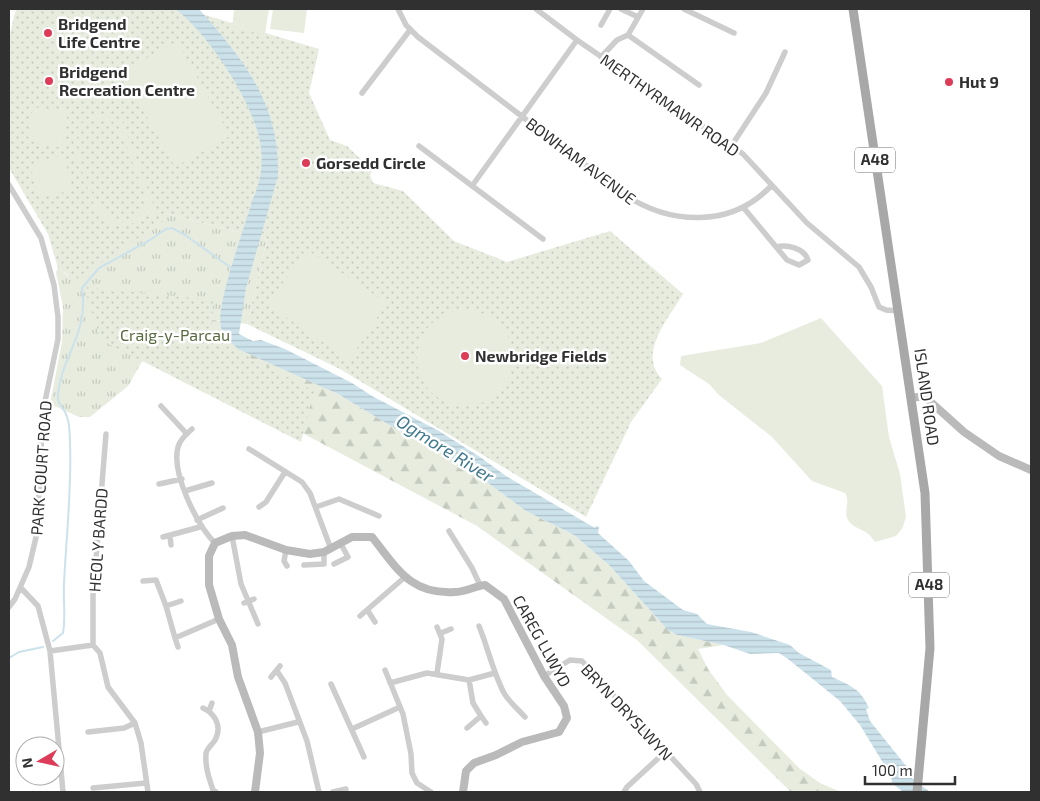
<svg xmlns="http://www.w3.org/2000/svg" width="1040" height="801" viewBox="0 0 1040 801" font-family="'Exo 2',sans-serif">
<defs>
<pattern id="grass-tufts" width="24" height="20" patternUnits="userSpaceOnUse" patternTransform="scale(1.25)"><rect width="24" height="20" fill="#e7ecdf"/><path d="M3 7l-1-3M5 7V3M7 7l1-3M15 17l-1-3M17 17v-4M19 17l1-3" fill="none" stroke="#c6cbc0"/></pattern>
<pattern id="forest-firs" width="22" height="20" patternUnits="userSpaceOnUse" patternTransform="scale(1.25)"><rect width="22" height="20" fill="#e7ecdf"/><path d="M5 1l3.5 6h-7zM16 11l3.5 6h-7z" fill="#c6cbc0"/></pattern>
<pattern id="park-dots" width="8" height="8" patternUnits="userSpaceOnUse" patternTransform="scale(1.25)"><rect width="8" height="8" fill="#e7ecdf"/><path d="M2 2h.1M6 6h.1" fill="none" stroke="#c6cbc0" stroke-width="1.8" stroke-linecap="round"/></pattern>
<pattern id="water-rules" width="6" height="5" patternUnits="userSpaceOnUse" patternTransform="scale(1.25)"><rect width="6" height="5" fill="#cce2eb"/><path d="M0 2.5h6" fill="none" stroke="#b0c2ca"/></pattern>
</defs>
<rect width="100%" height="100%" fill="#fff"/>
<path fill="url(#grass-tufts)" d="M164,213L267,239L247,324L207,319L151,346L128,386L90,417H79L50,404L62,342L63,307L56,272L58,268L68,276Z"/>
<path fill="url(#forest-firs)" d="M207,319L220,321L221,329L290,372L338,394L401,432L447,455L469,469L526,511L574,535L609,565L668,630L677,635L724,645L698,649L708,669L727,695L799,768L820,783L841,792H791L638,641L477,526L188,372Z"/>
<path fill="url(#park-dots)" d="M16,9H185L319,49L309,93L330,140L347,146L372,170L370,175L373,183L403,191L454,241L507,262L610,231L683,294C669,318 637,353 662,379L631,422L586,517L340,369L247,324L267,239L164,213V221L75,280L58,268L48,234L9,168V37Z
M84,287L213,300L212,325L228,346L314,391L301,442L101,340Z"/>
<path fill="#e7ecdf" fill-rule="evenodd" d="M234,9H269L265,34L232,29Z
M273,9H307L304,33L270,29Z
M177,41L230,136L175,167L122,72Z
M33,107L68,112L63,148L28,141Z
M95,116H107L117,120L121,118L157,214L152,215L149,207C143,216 137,224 125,225C96,228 91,195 83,174C79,163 71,150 74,137C76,127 85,119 95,116ZM101,118L110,120L119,126L146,199C145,208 140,216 132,220C98,235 85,170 77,148C74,132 86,121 101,118Z
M64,155L73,190L39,198L30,165Z
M306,249L387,303L349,360L268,305Z
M417 358a48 48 0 1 1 96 0a48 48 0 1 1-96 0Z
M821,318L882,386L889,437L900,474L906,517L902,529L896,536L875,542C866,527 855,531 848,520C843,511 851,502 845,493L812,481L772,437L719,395L709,384L680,365L681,356L761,343Z"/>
<path fill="url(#water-rules)" d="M175,9H199C244,60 280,104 278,176L246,288L239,334L253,341L261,340L285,349L352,383L372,396L439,431L480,457L506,476L595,528L596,526L599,527L598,533L629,561L644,581L683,610L697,614L707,624L751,632L790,645L799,653L831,670L832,677C851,686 860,688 869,708L866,709L870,721L907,767L909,776L930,792H903L892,783L891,776L860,725L840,701L788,659L779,653L750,654L724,645L677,635L668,630L609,565L574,535L526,511L469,469L447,455L401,432L338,394L238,349C232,343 224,336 221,328C215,305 245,228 252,201C260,184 263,168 261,149C258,109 208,32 175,9Z"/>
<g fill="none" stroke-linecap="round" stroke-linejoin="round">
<path stroke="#cce2eb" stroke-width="2" d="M53,641L63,633C66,617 63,600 64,584C66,539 72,488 70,444C70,435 70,425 67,417C65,408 56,404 58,394C62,355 89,333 82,288L99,268L150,240L166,229L172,228L185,235L233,269
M9,658L19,652L43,647"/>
<path stroke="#cdcdcd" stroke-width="5.5" d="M398,9L406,25L418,37L625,195C671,225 731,228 771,186
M536,9L577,40L743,154L807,223L859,267L871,287L879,307L886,310L899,311
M621,9L638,17
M684,9L734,33
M601,25L610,9
M628,35L699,85
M601,57L617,40L628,35L643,9
M362,93L410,30
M732,145L766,93L785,52
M419,146L543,239
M9,185L41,238L54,285L58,317V339L43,411L37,533L29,567L15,599L9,607
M472,186L577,40
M743,207L787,260L799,265L808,260C804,248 787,244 776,247
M161,406L187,434
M192,429C186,434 180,440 178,447C171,473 197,525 215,543
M249,449L302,482L310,493L331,549
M159,484L182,479
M185,491L212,483
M259,507L266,502L285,472
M316,507L339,499L379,516
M197,520L223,508
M449,531L472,568L480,585
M170,536L171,545
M232,536L241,584L258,624
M163,537L200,527
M286,550L284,561L287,566
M334,564L348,557L341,544
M304,565L324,564V552
M143,581L156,580L166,606
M21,588L38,606L50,651L63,792
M181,601L166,606L175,638L219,619
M244,603L254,599
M368,611L375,622
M360,616L405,577
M479,626C488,648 493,672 504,693C509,702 518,709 525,717
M437,627L442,639L437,673
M441,633L451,629
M175,638L178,647
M93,645V596L106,434
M50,651L93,645L100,653L108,687L135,723L141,743L148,792
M385,670L403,714L411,754L412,773L417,783L431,792
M277,671L285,683L307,741L319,792
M544,676L570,660L582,661L696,784L700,792
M271,677L280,666
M390,683L427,673L469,680L495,673
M331,684L364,757
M203,708C214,713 222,725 216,738C214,744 206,748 206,754C205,767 209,778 213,790L216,792
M209,711L212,703
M481,716L486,723
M467,728L481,716L473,703L469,680
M352,729L400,707
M88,732L124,728L135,723
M258,732L298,722
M93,788L146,783
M333,792L346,789
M624,792L627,787L665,752"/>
<path stroke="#bababa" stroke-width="8" d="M912,398L924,396L964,432L999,456L1031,470
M255,792L260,753L258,732L238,677L232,645L219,619L209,585V556L215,543L232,536L245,535L286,550L310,554L324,552L352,537H372C397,568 410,595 455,592C465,592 475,586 485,585L504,599L544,676L564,706L567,718L559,732L522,742L496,755L474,763L466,771L463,792"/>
<path stroke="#a8a8a8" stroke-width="9" d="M853,9L925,493L930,648L917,792"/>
</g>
<g fill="#dd3c58" stroke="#fff" stroke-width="2">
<circle cx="48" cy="33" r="5"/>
<circle cx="49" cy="81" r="5"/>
<circle cx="949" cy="82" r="5"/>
<circle cx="306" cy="163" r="5"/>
<circle cx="465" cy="356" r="5"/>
</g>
<g text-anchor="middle" stroke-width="5" stroke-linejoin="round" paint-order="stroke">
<g fill="#fff" stroke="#6e6e6e" stroke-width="1">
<rect x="855" y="147.5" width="40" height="25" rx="4"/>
<rect x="909" y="572.5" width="40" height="25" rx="4"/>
</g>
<g font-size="15" font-weight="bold" fill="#303030">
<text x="875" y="165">A48</text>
<text x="929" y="590">A48</text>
</g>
<g font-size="16" font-weight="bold" fill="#303030" stroke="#fff" text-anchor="start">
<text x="58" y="30">Bridgend<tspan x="58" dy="18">Life Centre</tspan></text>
<text x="59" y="78">Bridgend<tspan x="59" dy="18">Recreation Centre</tspan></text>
<text x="959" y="88">Hut 9</text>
<text x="316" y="169">Gorsedd Circle</text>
<text x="475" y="362">Newbridge Fields</text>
</g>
<g font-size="16" fill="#303030" stroke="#fff">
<text transform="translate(670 105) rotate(35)" y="6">MERTHYRMAWR ROAD</text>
<text transform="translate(581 161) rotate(37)" y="6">BOWHAM AVENUE</text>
<text transform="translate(927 397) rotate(82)" y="6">ISLAND ROAD</text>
<text transform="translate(41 468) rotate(-86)" y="6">PARK COURT ROAD</text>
<text transform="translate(98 540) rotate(-86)" y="6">HEOL Y BARDD</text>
<text transform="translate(542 641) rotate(61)" y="6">CAREG LLWYD</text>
<text transform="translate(627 712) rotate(47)" y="6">BRYN DRYSLWYN</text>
</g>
<g font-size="16" fill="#586a3f" stroke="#fff">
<text x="175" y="341">Craig-y-Parcau</text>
</g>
<g font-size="18" font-style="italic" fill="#41798f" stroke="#fff">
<text transform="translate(445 449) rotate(32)" y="6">Ogmore River</text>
</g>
</g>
<rect width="1040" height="801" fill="none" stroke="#303030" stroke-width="20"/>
<g transform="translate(40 761) rotate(261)"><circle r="24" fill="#ffffff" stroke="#acacac"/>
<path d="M0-4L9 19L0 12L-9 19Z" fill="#dd3c58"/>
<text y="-8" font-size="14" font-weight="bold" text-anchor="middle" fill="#303030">N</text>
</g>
<path d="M865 776v8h90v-8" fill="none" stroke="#303030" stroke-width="2.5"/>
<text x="872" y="776" font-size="15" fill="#303030" stroke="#ffffff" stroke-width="4" paint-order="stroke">100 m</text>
</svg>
